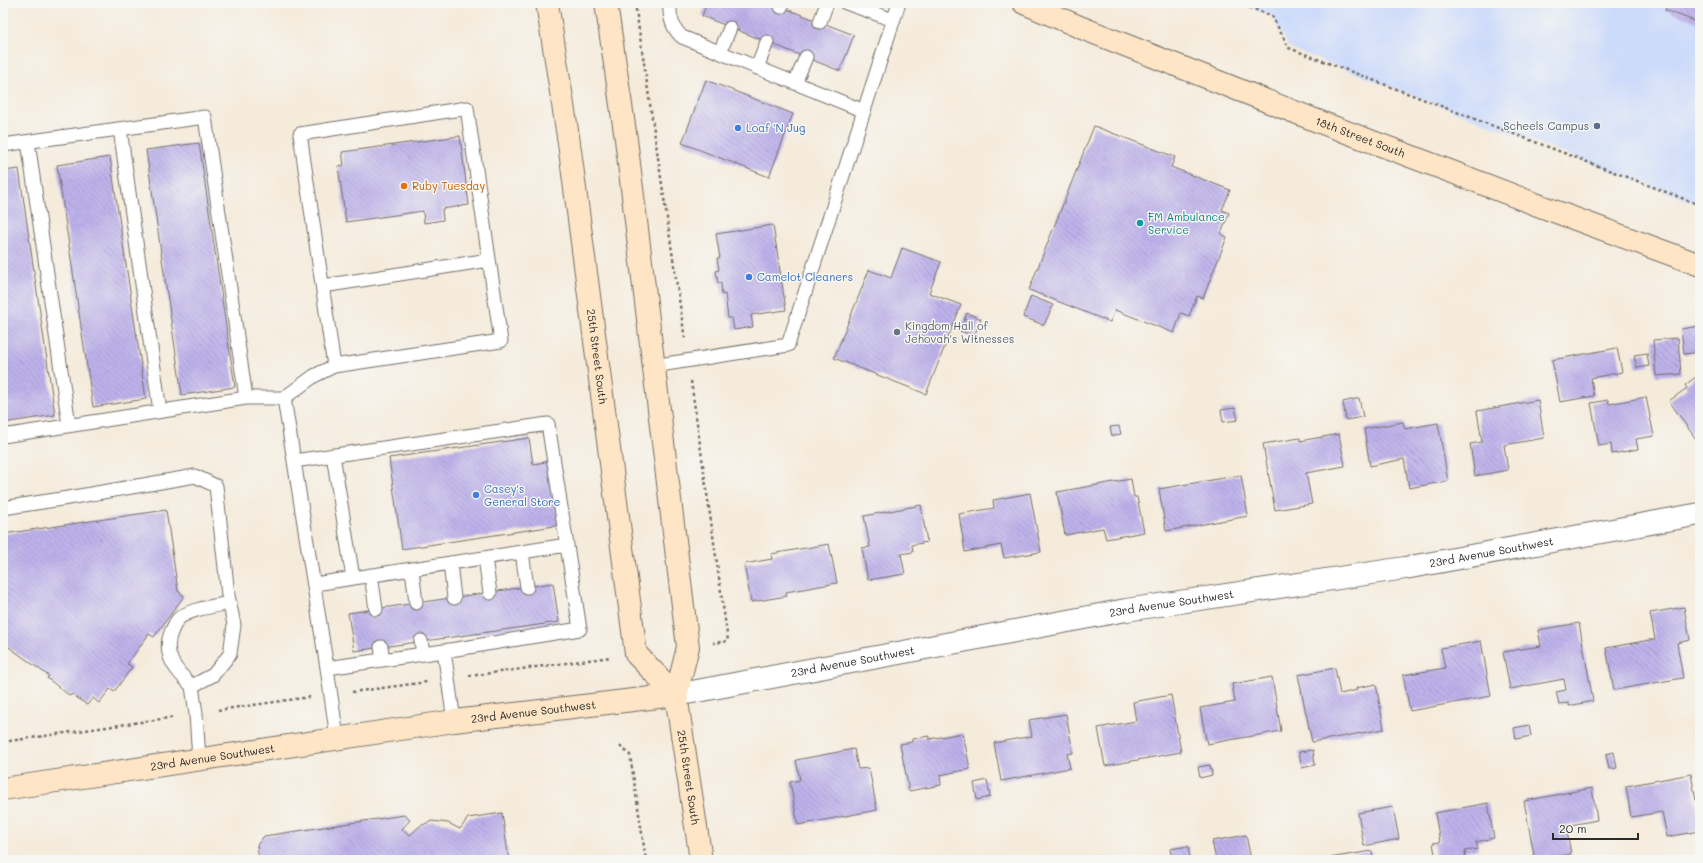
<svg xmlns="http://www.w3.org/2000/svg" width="1703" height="863" viewBox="0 0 1703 863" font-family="Mali,sans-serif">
<defs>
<pattern id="building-back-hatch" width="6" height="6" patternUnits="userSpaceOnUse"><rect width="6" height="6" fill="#bdb2eb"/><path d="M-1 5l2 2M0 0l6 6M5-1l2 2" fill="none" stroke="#9a91bf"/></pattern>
</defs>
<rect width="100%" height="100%" fill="#f6f6f2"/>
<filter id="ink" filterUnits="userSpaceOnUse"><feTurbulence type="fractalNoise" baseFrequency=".025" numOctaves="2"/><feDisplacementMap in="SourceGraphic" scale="8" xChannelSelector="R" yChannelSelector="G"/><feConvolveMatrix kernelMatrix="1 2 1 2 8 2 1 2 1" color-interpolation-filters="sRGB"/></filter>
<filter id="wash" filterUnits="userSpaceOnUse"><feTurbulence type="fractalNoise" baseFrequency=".012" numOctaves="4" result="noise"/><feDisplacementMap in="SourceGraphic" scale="16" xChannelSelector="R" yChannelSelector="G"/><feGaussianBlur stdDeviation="0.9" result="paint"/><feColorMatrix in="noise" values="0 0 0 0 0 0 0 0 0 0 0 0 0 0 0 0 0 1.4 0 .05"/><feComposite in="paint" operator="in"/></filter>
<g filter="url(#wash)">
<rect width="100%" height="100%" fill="#f5ebdb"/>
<path fill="#cddbfa" d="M1238,3H1700V205L1289,48L1272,16Z"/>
<g id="blocks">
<path fill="url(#building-back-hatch)" d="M707,3H771L854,35L840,71L702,16Z
M1668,3H1700V23L1665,10Z
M706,80L793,114L769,177L682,143Z
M1094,126L1175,157L1171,167L1230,190L1222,210L1229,213L1221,234L1227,237L1203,298L1197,296L1189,316L1181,313L1174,333L1115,310L1110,322L1029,290Z
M460,136L469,205L442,209L443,220L424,223L423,211L346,222L338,166L344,165L342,152Z
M199,143L235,387L182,395L146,150Z
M110,157L146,399L93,407L57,165Z
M19,169L55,415L3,423V171Z
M773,225L786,310L751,315L753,327L734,330L732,318H728L725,294L722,295L721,283H718L716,271L719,270L717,258H720L716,234Z
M902,248L941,262L929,293L961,305L926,394L834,358L869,270L891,278Z
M1031,296L1053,305L1044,325L1023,317Z
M967,313L981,319L974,336L960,331Z
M1700,326V352L1684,354L1681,329Z
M1678,338L1681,374L1656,376L1653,340Z
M1617,348L1622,372L1591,378L1594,396L1560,402L1552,360Z
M1647,353L1649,366L1637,368L1634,355Z
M1700,374V436L1696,439L1669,401L1687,388L1685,385Z
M1646,397L1654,436L1636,439L1638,449L1612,454L1611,444L1599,446L1591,403L1608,400L1609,404Z
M1359,398L1363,417L1346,420L1343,402Z
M1538,400L1544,438L1504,445L1508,470L1475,476L1470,444L1482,442L1477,411Z
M1235,408L1238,420L1223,422L1221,410Z
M1403,422L1405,429L1438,423L1448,481L1409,488L1404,459L1370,466L1364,429Z
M1119,426L1121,434L1112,436L1110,427Z
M1339,434L1345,466L1306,473L1312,504L1275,510L1263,444L1300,438V441Z
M529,438L533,464L552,461L561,525L402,549L389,458Z
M1241,475L1248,516L1166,531L1159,489Z
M1131,479L1134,497H1137L1144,532L1106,539L1103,528L1065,535L1057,492Z
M1030,493L1041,552L1004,558L1001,545L965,552L959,514L994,508L993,500Z
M921,505L927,542L912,545L913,552L901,554L905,574L868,580L862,548L870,547L864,516Z
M166,510L178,591L184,596L154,637L149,634L127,664L132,667L114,692L110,689L99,703L93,698L87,705L72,694L70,696L47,678L49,676L6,645L3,647V534Z
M829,544L837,583L786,592L787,596L751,602L744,564L772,559L771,554Z
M553,583L559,622L354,651L348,613Z
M1684,607L1690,640L1677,643L1683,678L1614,690L1606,648L1655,639L1650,613Z
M1579,623L1593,701L1569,706V703L1559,704L1556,692L1566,690L1564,679L1510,689L1503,652L1541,646L1538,630Z
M1481,641L1491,696L1410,711L1403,675L1445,668L1441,648Z
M1335,668L1340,694L1357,690L1356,688L1376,684L1384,729L1312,742L1298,675Z
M1272,677L1281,731L1207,744L1200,708L1235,702L1232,684Z
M1171,695L1181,752L1105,766L1098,728L1136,721L1133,702Z
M1066,714L1073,753L1067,754L1070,768L1001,781L994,743L1032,736L1029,720Z
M1529,725L1531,736L1516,739L1514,728Z
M963,733L970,769L940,775L941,785L909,791L900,744L912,742V739L929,736V739Z
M854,749L858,769L869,768L877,810L798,825L790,782L800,780L796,760Z
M1313,750L1315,765L1302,768L1299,752Z
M1614,752L1617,768L1609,769L1606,754Z
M1210,765L1212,775L1200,778L1198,767Z
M1691,774L1700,822V831L1667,837L1662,812L1631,817L1626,786Z
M987,780L990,797L977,800L974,783Z
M1592,788L1597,820L1566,826L1571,854L1535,860L1524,801Z
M1488,803L1494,838L1476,842L1478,849L1465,851L1466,860H1436L1433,843L1440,842L1435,813Z
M1393,807L1399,839L1364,846L1358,813Z
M502,813L509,860H259L257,845L264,836L404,815L410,820L402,829L410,835L420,826L432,821L448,823L460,829L468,818Z
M1246,835L1251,860H1216L1212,841Z
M1188,846L1190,858L1172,860L1170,849Z
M1372,851L1373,860H1323V859Z
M1106,857V860H1095V859Z"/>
</g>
</g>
<g filter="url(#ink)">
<use href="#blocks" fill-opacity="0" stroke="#726e69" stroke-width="1"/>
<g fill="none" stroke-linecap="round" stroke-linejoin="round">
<defs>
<path id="lane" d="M670,3C669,16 672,28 682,37L864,111
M846,3L893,20
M781,7L783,3
M820,22L827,3
M720,52L730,28
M757,68L767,42
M795,83L806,57
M120,129L160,411
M28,142L69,425
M3,145L205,117L246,398
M323,286L489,260
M653,366L788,345L899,3
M3,436L246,398H284
M333,455L353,578
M294,461L548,424L580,629L444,651
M3,508L68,498L195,476L216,486L228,595L234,625L230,654L213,675L192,686L196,714L199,759
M522,552L527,587
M485,558L490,593
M450,563L454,598
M412,569L416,603
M371,575L376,609
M315,584L567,545
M421,641L423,654
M381,647L383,660
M327,668L284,398L314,376L334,366L501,341L467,108L300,134L334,366
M192,686C176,671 161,654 172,630C174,627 175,622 178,619C190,609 215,606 230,603
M337,738L327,668L444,651L454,721"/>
<g id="street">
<path id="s1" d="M676,695L1126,610L1405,568L1700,514"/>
</g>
<g id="secondary">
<path id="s2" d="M547,3L569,143L636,654L676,695"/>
<path id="s3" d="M606,3L626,139L688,647L676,695L701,860"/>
<path id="s4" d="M1024,3L1082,28L1320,122L1468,178L1543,207L1700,265"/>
<path id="s5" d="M3,789L454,721L676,695"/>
</g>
</defs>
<use href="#lane" stroke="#726e69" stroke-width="15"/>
<use href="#street" stroke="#726e69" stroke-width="24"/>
<use href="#secondary" stroke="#726e69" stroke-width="24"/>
<path stroke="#726e69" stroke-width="2.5" stroke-dasharray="3 3" stroke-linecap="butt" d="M635,3L685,339
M1238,3L1272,16L1289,48L1700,205
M691,381L728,641L713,643
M469,676L611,657
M352,692L427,682
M218,710L310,697
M3,742L175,717
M620,746L630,755L646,860"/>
<use href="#lane" stroke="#fff" stroke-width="13"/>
<use href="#street" stroke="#fff" stroke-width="22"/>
<use href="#secondary" stroke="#fde5c5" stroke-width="22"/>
</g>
</g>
<circle fill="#5c6f8a" stroke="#f6f6f2" stroke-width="1.5" cx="1597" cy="126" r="4"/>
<g fill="#3f7fe0" stroke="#f6f6f2" stroke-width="1.5">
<circle cx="738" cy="128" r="4"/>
<circle cx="749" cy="277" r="4"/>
<circle cx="476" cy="495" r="4"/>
</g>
<circle fill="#e8710a" stroke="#f6f6f2" stroke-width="1.5" cx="404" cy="186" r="4"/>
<circle fill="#0f9aa8" stroke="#f6f6f2" stroke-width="1.5" cx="1140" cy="223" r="4"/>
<circle fill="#6b7280" stroke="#f6f6f2" stroke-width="1.5" cx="897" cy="332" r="4"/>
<g text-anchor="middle" stroke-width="3" stroke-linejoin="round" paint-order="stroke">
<g font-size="11" fill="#4e5e75" stroke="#f6f6f2" text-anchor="end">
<text x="1589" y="130">Scheels Campus</text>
</g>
<g font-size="11" fill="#366cbe" stroke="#f6f6f2" text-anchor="start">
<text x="746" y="132">Loaf 'N Jug</text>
<text x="757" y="281">Camelot Cleaners</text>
<text x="484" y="493">Casey's<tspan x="484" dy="13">General Store</tspan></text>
</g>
<g font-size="11" fill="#2b2b2b" stroke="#f6f6f2">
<text dy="4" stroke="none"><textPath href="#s4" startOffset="362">18th Street South</textPath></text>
<text dy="4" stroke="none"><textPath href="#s2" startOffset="357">25th Street South</textPath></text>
<text dy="4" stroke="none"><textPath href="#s1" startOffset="828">23rd Avenue Southwest</textPath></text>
<text dy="4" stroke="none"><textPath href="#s1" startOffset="504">23rd Avenue Southwest</textPath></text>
<text dy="4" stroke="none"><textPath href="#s1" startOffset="180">23rd Avenue Southwest</textPath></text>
<text dy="4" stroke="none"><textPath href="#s5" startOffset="536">23rd Avenue Southwest</textPath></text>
<text dy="4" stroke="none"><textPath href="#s5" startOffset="212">23rd Avenue Southwest</textPath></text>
<text dy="4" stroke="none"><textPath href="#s3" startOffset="782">25th Street South</textPath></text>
</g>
<g font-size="11" fill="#c56008" stroke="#f6f6f2" text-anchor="start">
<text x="412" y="190">Ruby Tuesday</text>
</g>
<g font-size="11" fill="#0d838f" stroke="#f6f6f2" text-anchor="start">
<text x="1148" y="221">FM Ambulance<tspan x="1148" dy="13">Service</tspan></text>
</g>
<g font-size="11" fill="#5b616d" stroke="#f6f6f2" text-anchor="start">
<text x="905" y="330">Kingdom Hall of<tspan x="905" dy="13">Jehovah's Witnesses</tspan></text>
</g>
</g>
<rect width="1703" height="863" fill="none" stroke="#f6f6f2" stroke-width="16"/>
<path d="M1553 833v6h85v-6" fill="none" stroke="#2b2b2b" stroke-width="2"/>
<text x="1559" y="833" font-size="12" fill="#2b2b2b" stroke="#f6f6f2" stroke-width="3" paint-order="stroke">20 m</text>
</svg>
